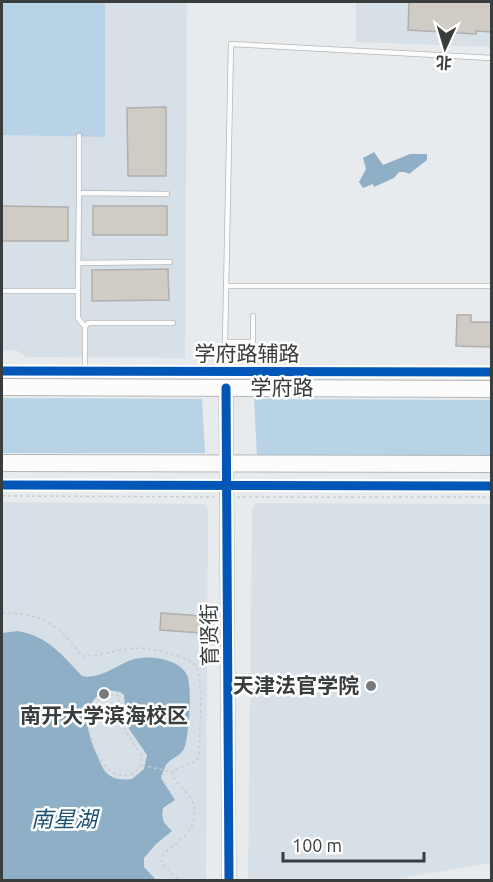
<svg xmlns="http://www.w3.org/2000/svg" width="493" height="882" viewBox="0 0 493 882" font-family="Ubuntu,'Noto Sans SC',sans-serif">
<rect width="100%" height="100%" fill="#e8ebed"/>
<path fill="#d8e0e7" d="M2,2H187L185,358L26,357L18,351L2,350Z
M356,2H491V47L356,42Z
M2,502L204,504L208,508L206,880H2Z
M256,503L491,504V863L389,880H248L252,508Z"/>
<path fill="#b8d3e5" d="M2,2H105V137L2,135Z
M2,398L202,399L205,453H2Z
M254,399L491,400V457L257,456Z"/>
<path fill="#8eafc5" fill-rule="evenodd" d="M374,152L383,165L410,154H427V160L409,174L405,172H399L394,178L374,187L373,184L363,188L359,182L366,169L363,158Z
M18,631C49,637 62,655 82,676C101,680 117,664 134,659C150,655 176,658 186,673C193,684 189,733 185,746C182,757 171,757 166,765C164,769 162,774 161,778L175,800L163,808C161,820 164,823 172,831L156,844L144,858V867L156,880H2V633ZM108,690L120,692L124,695L127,726L147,755L144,769L132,779C124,780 116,780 109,775C103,771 100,762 97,755C86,733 79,701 108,690Z"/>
<path fill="#d0cbc4" stroke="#afafaf" stroke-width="1.5" d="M409,2H492V32L476,31V34L408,30Z
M166,107V176H128L127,108Z
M2,206L68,207V241H2Z
M93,206H167V235H93Z
M168,269L169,300L92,301V270Z
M457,315H471V322H491V347L456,346Z
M161,613L202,616L201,633L160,630Z"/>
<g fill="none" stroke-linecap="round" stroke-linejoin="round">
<defs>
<path id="lane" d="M79,193V136
M78,263L170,262
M227,286H492
M2,291H78L79,193L167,194
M78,291V318L85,327V371
M253,316V342H225L231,44L492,58
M85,327L88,323H173"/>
<path id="street" d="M2,371L492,372
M2,485L492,486"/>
<path id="secondary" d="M226,388L229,880"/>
<path id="highway" d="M2,387L492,389
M2,463L492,464"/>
</defs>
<use href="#lane" stroke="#b3b6b8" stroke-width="6"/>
<use href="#street" stroke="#b3b6b8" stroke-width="10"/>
<use href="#secondary" stroke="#b3b6b8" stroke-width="15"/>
<use href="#highway" stroke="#b3b6b8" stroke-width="18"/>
<path stroke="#cacbcc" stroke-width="1.5" stroke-dasharray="3 3" stroke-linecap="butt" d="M2,496L215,497
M237,497H492
M2,613C43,613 58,624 82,656C98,657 112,651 128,649C142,647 155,649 169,653C177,656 188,658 194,664C205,673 199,738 199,755L196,761L174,770L172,775C177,785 188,791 192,801C202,828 180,840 163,854L161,863L179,880
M110,694L119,696L120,722L142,757L140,767C108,804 63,710 110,694Z
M142,765L172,772"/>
<use href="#lane" stroke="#fcfcfc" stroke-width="4.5"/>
<use href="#street" stroke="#fcfcfc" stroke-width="9"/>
<use href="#secondary" stroke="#fcfcfc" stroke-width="14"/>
<use href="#highway" stroke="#fcfcfc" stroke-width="16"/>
<defs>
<path id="cycleway" d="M2,371L492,372
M226,388L229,880
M2,485L492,486"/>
</defs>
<use href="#cycleway" stroke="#fff" stroke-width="13"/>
<use href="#cycleway" stroke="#0057b8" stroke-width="9"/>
</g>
<g fill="#777a7b" stroke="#fff" stroke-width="2">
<circle cx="371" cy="686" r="6"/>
<circle cx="104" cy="694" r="6"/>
</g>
<g text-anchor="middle" stroke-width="5" stroke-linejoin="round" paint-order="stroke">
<g font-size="21" fill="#3a3d3e" stroke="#fff">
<text x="247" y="361">学府路辅路</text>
<text x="282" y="395">学府路</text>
<text transform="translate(210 635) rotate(-91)" y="7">育贤街</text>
</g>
<g font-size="21" font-weight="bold" fill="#3a3d3e" stroke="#fff" text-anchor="end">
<text x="359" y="693">天津法官学院</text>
<text x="104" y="723" text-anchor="middle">南开大学滨海校区</text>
</g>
<g font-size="22" font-style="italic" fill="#1b5272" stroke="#fff">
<text x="64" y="827">南星湖</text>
</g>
</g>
<rect width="493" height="882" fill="none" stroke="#3a3d3e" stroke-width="6"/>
<g transform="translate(445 48) rotate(184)" stroke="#ffffff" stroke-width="4.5" paint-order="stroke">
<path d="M0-4.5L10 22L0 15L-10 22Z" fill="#3a3d3e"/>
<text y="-9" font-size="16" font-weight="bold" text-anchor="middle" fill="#3a3d3e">北</text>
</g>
<path d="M283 852v9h141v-9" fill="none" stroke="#3a3d3e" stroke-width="3"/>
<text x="292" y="852" font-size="18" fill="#3a3d3e" stroke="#ffffff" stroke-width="4.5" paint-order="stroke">100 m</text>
</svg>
